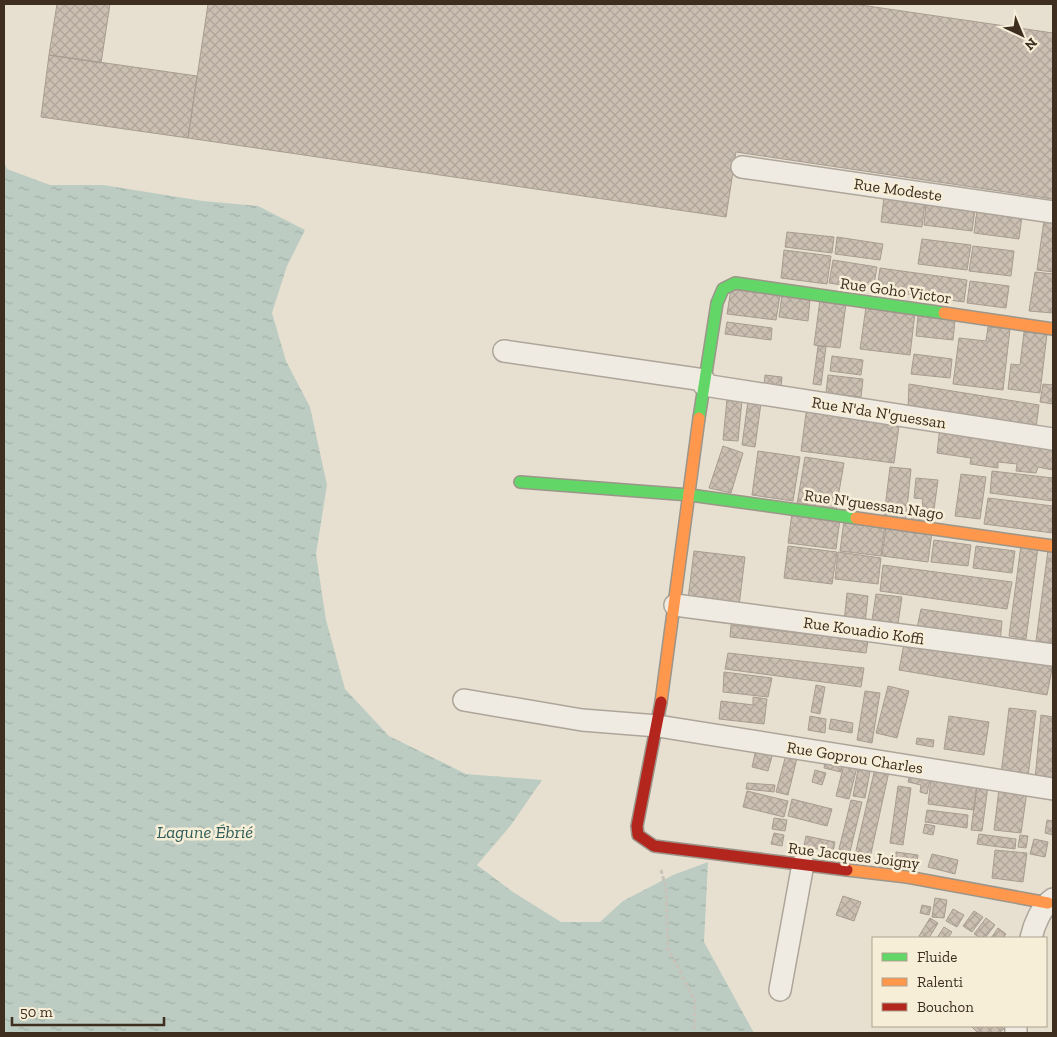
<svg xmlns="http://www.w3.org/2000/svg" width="1057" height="1037" viewBox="0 0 1057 1037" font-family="'Zilla Slab',serif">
<defs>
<pattern id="water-ripples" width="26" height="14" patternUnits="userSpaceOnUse" patternTransform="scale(1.25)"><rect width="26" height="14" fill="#bcccc2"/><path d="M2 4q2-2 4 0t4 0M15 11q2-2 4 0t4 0" fill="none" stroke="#a2b0a6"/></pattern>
<pattern id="building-cross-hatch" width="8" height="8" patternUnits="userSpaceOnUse" patternTransform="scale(1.25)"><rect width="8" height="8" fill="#cbbfb2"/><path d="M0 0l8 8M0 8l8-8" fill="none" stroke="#afa499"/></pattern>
</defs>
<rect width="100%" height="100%" fill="#e7e0d1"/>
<path fill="url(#water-ripples)" d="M4,162L7,169L50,185H103L203,201L258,206L305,230L287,266L272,313L286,361L310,407L327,485L316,554L326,620L345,689L389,736L466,774L542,780L511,825L477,865L513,892L561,922H600L623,901L673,875L708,862L704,942L754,1033H4Z"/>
<path fill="url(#building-cross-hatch)" stroke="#a89c90" d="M57,4H110L101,63L49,55Z
M208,4H854L1053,33V199L736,152L726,217L188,138Z
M49,55L197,76L188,138L41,117Z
M884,197L925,202L922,227L881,222Z
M926,203L975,210L972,231L924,225Z
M977,210L1022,216L1019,239L974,233Z
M1044,220L1053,221V272L1037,270Z
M787,232L834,237L832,253L785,247Z
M837,237L883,244L880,260L835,254Z
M922,239L971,245L967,270L918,264Z
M973,246L1014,251L1011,276L969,271Z
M784,250L831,256L827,284L781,278Z
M833,260L877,267L873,290L829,283Z
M880,268L967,280L964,302L877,290Z
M1035,272L1053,274V313L1029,311Z
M970,281L1009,286L1006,308L967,303Z
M731,289L780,295L776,320L727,314Z
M782,295L810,299L808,321L779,317Z
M820,300L846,304L840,348L814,345Z
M866,307L915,313L910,355L860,349Z
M918,316L955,320L953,340L916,336Z
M727,322L772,328L771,340L725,334Z
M988,327L1010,329L1003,390L953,384L959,338L986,341Z
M1024,332L1047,334L1040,393L1008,389L1011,364L1020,365Z
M818,346L826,347L821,385L813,384Z
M914,354L952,359L950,378L911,374Z
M832,356L863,360L861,375L830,371Z
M765,375L782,377L781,387L764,385Z
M828,375L863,379L861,397L826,393Z
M909,384L1039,405L1036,428L908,409Z
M1043,384L1053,385V404L1040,402Z
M727,399L742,400L738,441L723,440Z
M748,401L761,403L755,447L742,445Z
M807,406L900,418L894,463L801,451Z
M940,427L1053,444V470L1038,467L1036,473L1016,471L1017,464L998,462V468L970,464L971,458L937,453Z
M723,446L743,453L731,493L709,488Z
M758,451L800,457L793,501L752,495Z
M805,457L844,463L836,509L797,504Z
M890,467L911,469L906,519L884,516Z
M992,471L1053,478V501L990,493Z
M961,474L986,477L980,519L955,516Z
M916,478L938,480L932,525L911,523L912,512L921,513L923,499L914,498Z
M988,498L1053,506V533L984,524Z
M792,513L840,519L836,549L788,543Z
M844,520L885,525L881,556L840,551Z
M886,526L932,532L928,562L882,556Z
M934,540L971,545L968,566L931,562Z
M1021,545L1038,547L1026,639L1009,636Z
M788,546L837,552L832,584L784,578Z
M976,546L1015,551L1012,573L973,568Z
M1048,550L1053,551V643L1036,641Z
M694,551L745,557L739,606L688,599Z
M838,552L881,558L878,584L835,579Z
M883,565L1012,582L1007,609L880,591Z
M847,593L868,596L865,624L844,622Z
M876,594L902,597L898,623L872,620Z
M921,609L1002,621L1000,643L916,633Z
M731,625L868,641L866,653L730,637Z
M904,644L1053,664L1047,695L899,670Z
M728,653L864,668L861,687L725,669Z
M724,672L772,678L768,697L723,692Z
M816,685L825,687L820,714L811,712Z
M888,686L909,691L897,738L876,733Z
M865,691L880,693L872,743L857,740Z
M753,697L767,699L764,724L719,719L721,701L753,705Z
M1009,708L1036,711L1028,777L1001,774Z
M1041,715L1053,717V782L1035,779Z
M810,716L826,719L825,733L808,730Z
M949,716L989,722L984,755L944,749Z
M831,719L853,723L852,733L829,729Z
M917,738L934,740L933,747L916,744Z
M757,745L774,749L768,771L752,767Z
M787,751L798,754L788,795L776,792Z
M826,756L843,760L841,772L824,768Z
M845,760L858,763L849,799L836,796Z
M859,764L871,766L865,798L853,796Z
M876,764L890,767L870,858L855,855Z
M815,770L826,773L822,785L812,782Z
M911,770L931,775L927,794L920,792L921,785L908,782Z
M931,779L977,784L974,810L928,804Z
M747,783L775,785L774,792L746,789Z
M977,784L988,786L982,831L971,830Z
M898,786L911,788L903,845L890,843Z
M999,789L1027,792L1021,833L994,830Z
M747,791L788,801L784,817L743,807Z
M792,799L832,809L827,826L788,816Z
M851,800L862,802L849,856L838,853Z
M927,810L968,815L967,828L925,822Z
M774,818L787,820L785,831L772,829Z
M1047,820L1053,821V835L1045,833Z
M925,824L935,826L933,835L923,833Z
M774,833L784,835L782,846L771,844Z
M979,834L1016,839L1015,849L977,844Z
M1020,835L1028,836L1026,848L1018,847Z
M806,836L835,842L833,852L804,846Z
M1034,839L1048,842L1045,857L1030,854Z
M995,850L1027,853L1023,882L992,878Z
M896,852L918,855L916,869L894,866Z
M932,854L958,860L955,874L928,867Z
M843,896L861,902L854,921L836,915Z
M935,898L947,900L944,918L932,917Z
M922,905L931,907L929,915L920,913Z
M953,909L964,915L957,927L946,921Z
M974,911L983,917L972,932L963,926Z
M930,918L938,923L929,938H923L919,936Z
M986,918L995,925L985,938H981L974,934Z
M944,927L952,932L948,938H937Z
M998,928L1006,934L1003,938H991Z
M971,1026H1001L1004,1029L999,1033H978Z"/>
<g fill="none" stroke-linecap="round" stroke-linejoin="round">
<defs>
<path id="street" d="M742,167L1053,212
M504,351L704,380
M704,385L1053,439
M675,605L1053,655
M464,700L582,720L658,726L1053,789
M1031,938C1034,925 1041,907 1053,899
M780,990L803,864
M1016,1033V1026"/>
<path id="fast" d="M699,418L717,303L723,289L735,283L944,313
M520,482L690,495L856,518"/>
<path id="slow" d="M944,313L1053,329
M856,518L1053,546
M661,702L699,418
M847,870L907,877L1048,903"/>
<path id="jam" d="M661,702L637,826L638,835L654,846L847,870"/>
</defs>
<use href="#street" stroke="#ada599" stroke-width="24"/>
<use href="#fast" stroke="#9c958a" stroke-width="14"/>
<use href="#slow" stroke="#9c958a" stroke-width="14"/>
<use href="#jam" stroke="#9c958a" stroke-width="14"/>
<path stroke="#c8c2b9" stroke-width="3" stroke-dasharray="4 2.5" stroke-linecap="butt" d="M661,870L666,888L668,948L695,1001L694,1033"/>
<use href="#street" stroke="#efebe3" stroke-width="21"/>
<use href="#fast" stroke="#63d668" stroke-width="11"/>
<use href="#slow" stroke="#ff974d" stroke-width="11"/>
<use href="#jam" stroke="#b3261e" stroke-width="11"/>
</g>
<g text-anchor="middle" stroke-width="5" stroke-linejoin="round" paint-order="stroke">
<g font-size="16" fill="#3d2e20" stroke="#f7eed8">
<text transform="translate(898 189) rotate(8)" y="6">Rue Modeste</text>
<text transform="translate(896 290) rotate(8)" y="6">Rue Goho Victor</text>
<text transform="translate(879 412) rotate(9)" y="6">Rue N'da N'guessan</text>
<text transform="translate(874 504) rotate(8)" y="6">Rue N'guessan Nago</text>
<text transform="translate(864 630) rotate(8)" y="6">Rue Kouadio Koffi</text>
<text transform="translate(855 757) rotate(9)" y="6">Rue Goprou Charles</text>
<text transform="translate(854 855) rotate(7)" y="6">Rue Jacques Joigny</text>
</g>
<g font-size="18" font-style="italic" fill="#2f5d5a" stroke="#f7eed8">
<text x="205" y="838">Lagune Ébrié</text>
</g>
</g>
<rect width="1057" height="1037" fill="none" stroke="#3d2e20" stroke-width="10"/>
<rect x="872" y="937" width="175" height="90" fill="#f7eed8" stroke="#ada18e"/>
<rect x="882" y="953" width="25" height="8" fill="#63d668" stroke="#ada18e"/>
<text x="917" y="962" font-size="15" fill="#3d2e20">Fluide</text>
<rect x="882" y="978" width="25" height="8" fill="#ff974d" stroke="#ada18e"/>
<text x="917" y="987" font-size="15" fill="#3d2e20">Ralenti</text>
<rect x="882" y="1003" width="25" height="8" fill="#b3261e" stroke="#ada18e"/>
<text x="917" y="1012" font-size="15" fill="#3d2e20">Bouchon</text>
<g transform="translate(1022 35) rotate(136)" stroke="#f7eed8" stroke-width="4" paint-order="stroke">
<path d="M0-4L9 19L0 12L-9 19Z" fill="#3d2e20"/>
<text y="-8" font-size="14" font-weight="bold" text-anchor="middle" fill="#3d2e20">N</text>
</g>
<path d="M12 1017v8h152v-8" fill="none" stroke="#3d2e20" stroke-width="2.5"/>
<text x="20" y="1017" font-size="15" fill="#3d2e20" stroke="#f7eed8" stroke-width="4" paint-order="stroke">50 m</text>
</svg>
